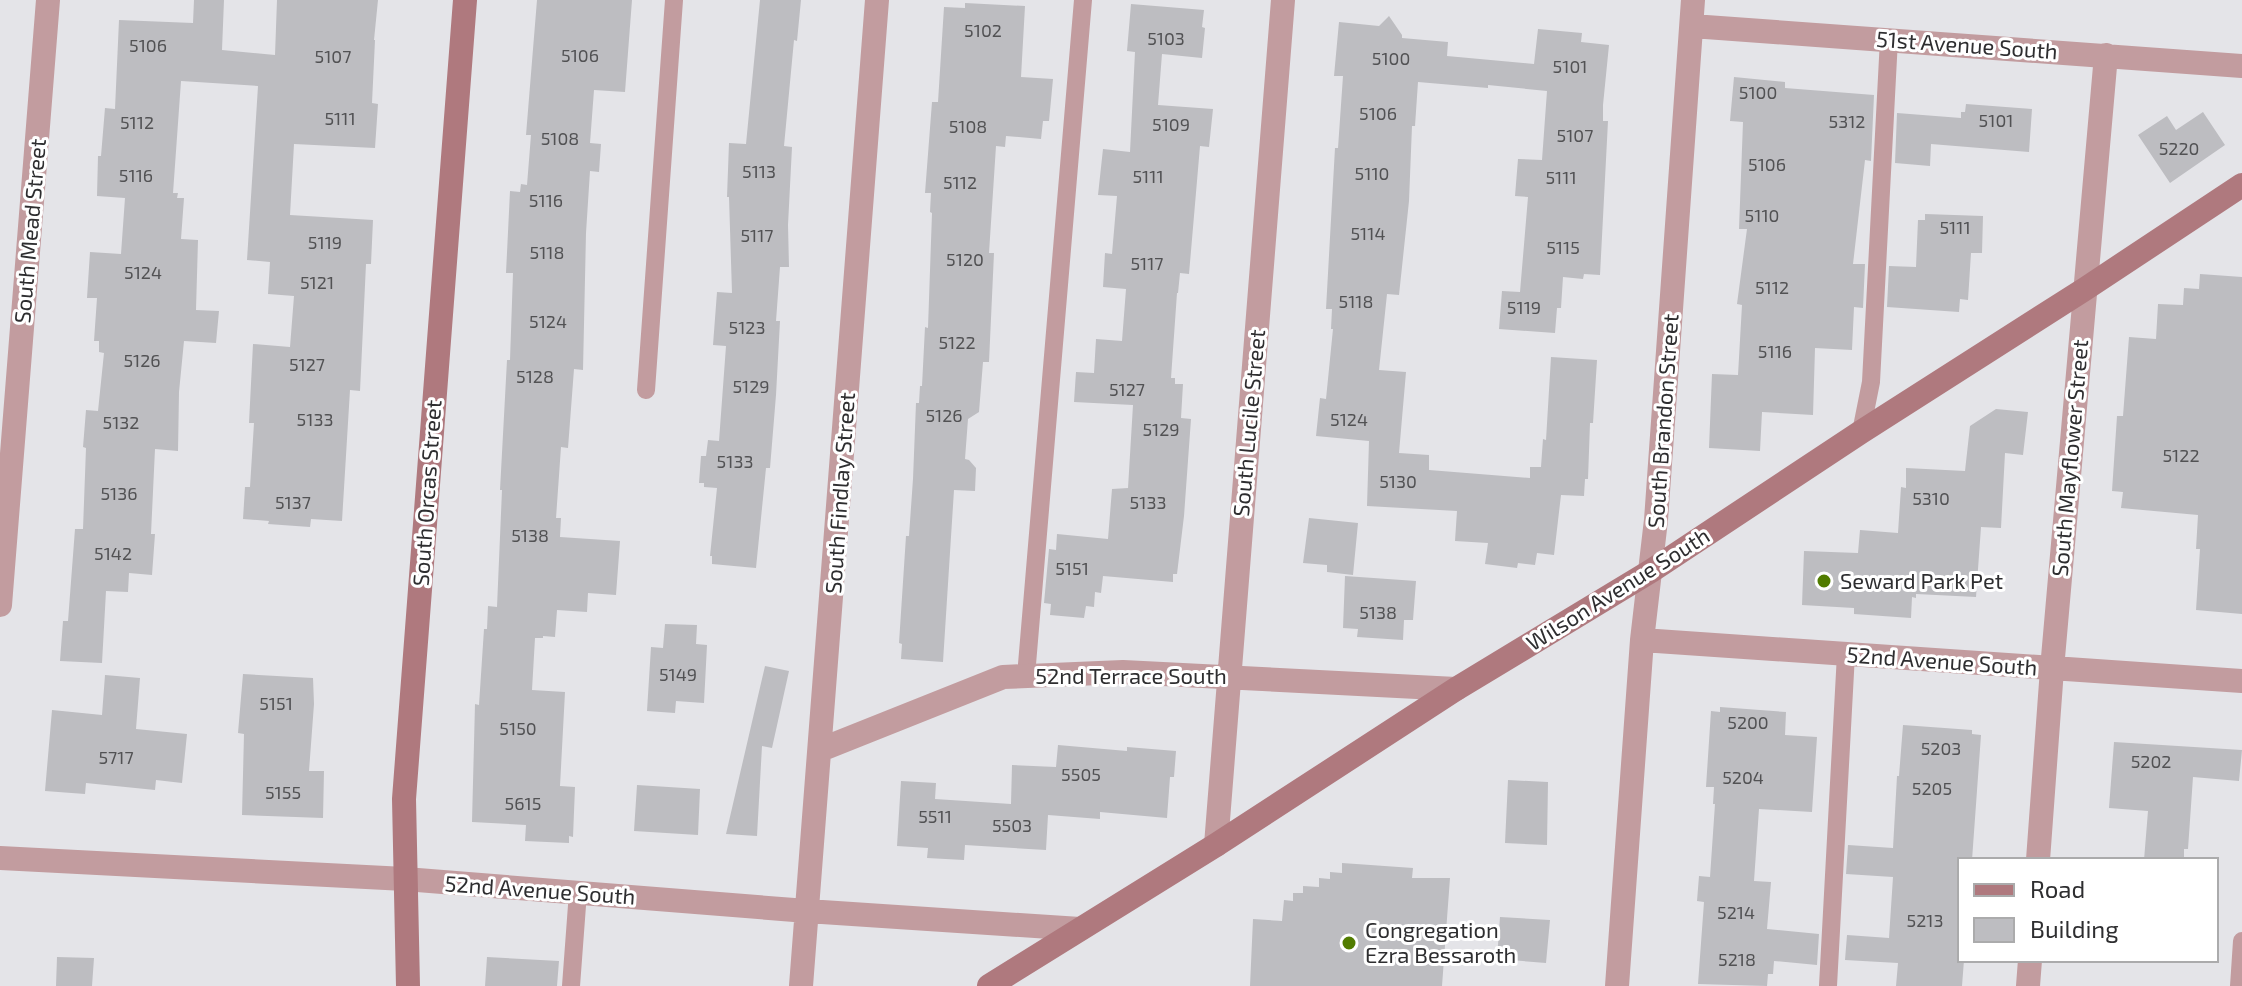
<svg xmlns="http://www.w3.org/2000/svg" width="2242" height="986" viewBox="0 0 2242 986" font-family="'Exo 2',sans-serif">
<rect width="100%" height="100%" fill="#e4e4e8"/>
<path fill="#bdbdc1" d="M194,0H224L222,50L275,55L277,0H378L374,40H375L372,103L378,104L375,148L294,144L290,215L373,220L371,264H366L360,391L350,390L342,521L311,519L310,527L268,524L269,521L243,519L245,487H250L254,423H249L253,344L290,347L294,296L268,294L270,262L247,260L258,86L181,81L173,193H178L177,198H184L181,239L198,240L196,310L219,311L216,343L184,341L179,392L178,451L155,449L151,534H155L152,575L129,573L128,592L106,591L102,663L60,661L63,621H68L75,529H83L86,448L83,447L86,410L98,411L104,353L99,352V341H94L97,298H87L90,252L121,254L125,198L97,196L98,156H101L105,108L115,109L119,20L193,23Z
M537,0H632L625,92L594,90L590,143L601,144L599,172L590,171L586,233L583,370L574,369L568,448L561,447L556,518H561L560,537L620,541L616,595L588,593L587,612L557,610L555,637L543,636V638H535L532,690L565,692L560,786L575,787L573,837L569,836V843L525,841L526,825L472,822L475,704L479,705L484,629H487L488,606L497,607L502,490H500L507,360H510L513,273H506L510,191L520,192L521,184L527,185L531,135H526Z
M760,0H801L797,41L794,40L784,146L792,147L788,225L789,267H780L776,321H780L776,395L770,468H766L756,568L712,564V556H710L717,488L704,487V483H699L701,456H706L708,440L719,441L726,346L713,345L717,292L732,293L729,197H727L729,143L746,144Z
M965,3L1025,6L1021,77L1053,79L1049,121H1043L1041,139L1006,136L1005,147L996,146L989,253H994L989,362H983L979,412L968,419L965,459L969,460L976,468L975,491L954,490L943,662L901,659L902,644L899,643L906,536H909L913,479L916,403H919L920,386H922L925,327L928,328L932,213L930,212L931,193H925L932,102H938L944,7L965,8Z
M1131,4L1204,10L1202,27L1205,28L1202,58L1162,54L1158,105L1213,109L1209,147L1200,146L1189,274L1180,273L1178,293H1177L1171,378H1175V384H1183L1181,418L1191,419L1184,516L1177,574H1173V582L1103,576L1101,593L1095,592L1094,607L1086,606L1084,618L1050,615L1051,604L1044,603L1049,549L1056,550L1057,534L1108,539L1112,489L1128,488L1133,405L1074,402L1076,372L1094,373L1096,339L1122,341L1126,289L1103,287L1105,253L1112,254L1117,196L1098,195L1103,149L1130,152L1135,52L1127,51Z
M1389,16L1402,35V38L1448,42L1447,56L1534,64L1538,29L1582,33L1581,42L1609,45L1603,105V121H1608L1600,275L1584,274L1583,279L1563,277L1561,308H1557L1555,333L1499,329L1502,291L1520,292L1528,197L1515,196L1518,159L1542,160L1547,91L1488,85V88L1418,82L1415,126H1412L1409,201L1399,295L1387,294L1379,370L1406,372L1399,453L1429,455V470L1530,478V467H1541L1543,439L1546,440L1551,357L1597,360L1593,423H1590L1588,479H1585L1584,496L1561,495L1554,555L1537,553L1535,565L1518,563L1517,568L1485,564L1488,543L1455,541L1457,511L1367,506L1369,441L1316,436L1320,398L1326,399L1333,329H1331L1332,309H1326L1335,148H1338L1343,76H1334L1339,22L1379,26Z
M1734,77L1785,82V88L1874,95L1871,161L1865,160L1853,264H1865L1863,308L1854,307L1852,350L1815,348L1813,415L1762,412L1760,451L1709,448L1712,374L1738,375L1742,305L1737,304L1747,229H1739L1743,122L1730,121Z
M1966,104L2032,109L2029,152L1931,144L1930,166L1895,163L1897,113L1961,118V112H1965Z
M2203,112L2225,145L2170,183L2138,135L2167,116L2176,130Z
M1925,214L1983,216L1982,253H1971L1968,300L1960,299L1959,312L1887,307L1889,266L1916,267L1918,220H1925Z
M2200,274L2242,277V614L2196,610L2200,549H2196L2198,515L2121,508L2123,492L2112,491L2117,416H2123L2129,337L2156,339L2158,304L2183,305L2184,288L2199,289Z
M1996,409L2028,412L2023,455L2005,453L2001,528L1981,527L1976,597L1916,594V598L1912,597L1911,618L1854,614V608L1802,605L1804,551L1858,553L1860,530L1898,533L1901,487L1906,488V468L1965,471L1970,426Z
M1309,518L1358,523L1353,575L1327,572V565L1303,563Z
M1345,576L1416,581L1413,620H1404L1403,640L1357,637L1358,629L1343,628Z
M665,624L697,625L696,644L707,645L704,703L676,701L675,713L647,711L651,647L663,648Z
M765,666L789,671L772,748L762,746L757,836L726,834Z
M243,674L313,678L314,704L309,771H324L323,818L242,815L244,734L238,733Z
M105,675L140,678L136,729L187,734L182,783L156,780L155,790L86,783L85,794L45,791L52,710L102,715Z
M1720,707L1786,712L1785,735L1817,737L1812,812L1759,809L1754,881L1771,882L1767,929L1819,934L1817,965L1774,961L1773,974H1768L1767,986L1698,984L1704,902L1697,901L1699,876L1710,877L1715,804H1713L1714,787H1706L1711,711L1720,712Z
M1903,725L1972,730V734L1981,735L1972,860H1960V960H1964L1962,986H1896L1898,963L1845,960L1847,935L1889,938L1893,877L1846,874L1848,845L1893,848L1897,776H1899Z
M2114,742L2242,750L2239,781L2193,777L2188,849H2184V860H2144L2148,811L2109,808Z
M1058,745L1127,751V747L1176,751L1174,777H1170L1167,818L1100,812V819L1048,815L1046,850L965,845L964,860L927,858L928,848L897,846L901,781L936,783L935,799L1011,804L1012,765L1056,767Z
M1508,780L1548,782L1547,845L1505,843Z
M637,785L700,789L698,835L634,831Z
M1342,863L1413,868L1412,878H1450L1442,986H1250L1253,919L1282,921L1284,900L1293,901V893H1303V886L1319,887V878L1330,879V872L1342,873Z
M1500,917L1550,920L1546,963L1497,959Z
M57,957L94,958L92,986H56Z
M487,957L559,961L557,986H485Z"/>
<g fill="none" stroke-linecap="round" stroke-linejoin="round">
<path stroke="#c29c9f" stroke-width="18" d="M646,390L674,0
M1861,432L1871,382L1889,39
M1026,676L1083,0
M571,986L578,892
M1828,986L1846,654
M2239,986L2242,941"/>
<path stroke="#c29c9f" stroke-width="24" d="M1692,26L2242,66
M0,605L48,0
M1642,640L2242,681
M820,750L1003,677L1123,672L1456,689
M1216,845L1283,0
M0,858L405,879L807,911L1080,929
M2038,860L2052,669L2106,55
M801,986L877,0
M1617,986L1642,640L1656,520L1693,0
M2028,986L2030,960"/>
<path stroke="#af797e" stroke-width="24" d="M408,986L404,799L465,0
M989,986L1216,845L1456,689L1651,571L1861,432L2085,289L2242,185"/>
</g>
<g fill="#517c00" stroke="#fff" stroke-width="3">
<circle cx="1824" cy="581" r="8"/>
<circle cx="1349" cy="943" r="8"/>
</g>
<g text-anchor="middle" stroke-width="6" stroke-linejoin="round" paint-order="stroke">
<g font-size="18" fill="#525254">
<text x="983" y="37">5102</text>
<text x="1166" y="45">5103</text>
<text x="148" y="52">5106</text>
<text x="580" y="62">5106</text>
<text x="333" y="63">5107</text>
<text x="1391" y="65">5100</text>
<text x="1570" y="73">5101</text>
<text x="1758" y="99">5100</text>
<text x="1378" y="120">5106</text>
<text x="340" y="125">5111</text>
<text x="1996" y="127">5101</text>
<text x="1847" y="128">5312</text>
<text x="137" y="129">5112</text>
<text x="1171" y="131">5109</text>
<text x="968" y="133">5108</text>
<text x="1575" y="142">5107</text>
<text x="560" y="145">5108</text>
<text x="2179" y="155">5220</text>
<text x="1767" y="171">5106</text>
<text x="759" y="178">5113</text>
<text x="1372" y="180">5110</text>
<text x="136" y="182">5116</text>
<text x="1148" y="183">5111</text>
<text x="1561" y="184">5111</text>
<text x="960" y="189">5112</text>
<text x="546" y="207">5116</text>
<text x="1762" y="222">5110</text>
<text x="1955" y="234">5111</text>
<text x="1368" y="240">5114</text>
<text x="757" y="242">5117</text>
<text x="325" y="249">5119</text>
<text x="1563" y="254">5115</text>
<text x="547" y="259">5118</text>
<text x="965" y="266">5120</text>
<text x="1147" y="270">5117</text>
<text x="143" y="279">5124</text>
<text x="317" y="289">5121</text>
<text x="1772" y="294">5112</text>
<text x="1356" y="308">5118</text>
<text x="1524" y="314">5119</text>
<text x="548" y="328">5124</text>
<text x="747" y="334">5123</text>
<text x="957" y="349">5122</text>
<text x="1775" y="358">5116</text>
<text x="142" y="367">5126</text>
<text x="307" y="371">5127</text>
<text x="535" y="383">5128</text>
<text x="751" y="393">5129</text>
<text x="1127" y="396">5127</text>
<text x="944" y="422">5126</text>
<text x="315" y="426">5133</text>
<text x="1349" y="426">5124</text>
<text x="121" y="429">5132</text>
<text x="1161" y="436">5129</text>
<text x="2181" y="462">5122</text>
<text x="735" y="468">5133</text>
<text x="1398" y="488">5130</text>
<text x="119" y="500">5136</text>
<text x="1931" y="505">5310</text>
<text x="293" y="509">5137</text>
<text x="1148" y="509">5133</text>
<text x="530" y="542">5138</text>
<text x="113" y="560">5142</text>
<text x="1072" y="575">5151</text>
<text x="1378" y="619">5138</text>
<text x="678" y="681">5149</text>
<text x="276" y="710">5151</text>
<text x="1748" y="729">5200</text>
<text x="518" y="735">5150</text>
<text x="1941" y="755">5203</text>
<text x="116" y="764">5717</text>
<text x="2151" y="768">5202</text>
<text x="1081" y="781">5505</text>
<text x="1743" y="784">5204</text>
<text x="1932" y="795">5205</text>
<text x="283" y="799">5155</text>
<text x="523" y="810">5615</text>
<text x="935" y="823">5511</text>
<text x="1012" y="832">5503</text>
<text x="1736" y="919">5214</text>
<text x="1925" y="927">5213</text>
<text x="1737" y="966">5218</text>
</g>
<g font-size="22" fill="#2e2e30" stroke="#fff">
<text transform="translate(1967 45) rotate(4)" y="8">51st Avenue South</text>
<text transform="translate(30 231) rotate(-85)" y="8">South Mead Street</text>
<text transform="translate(1663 421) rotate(-86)" y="8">South Brandon Street</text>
<text transform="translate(1249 423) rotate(-85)" y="8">South Lucile Street</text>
<text transform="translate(2070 458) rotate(-85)" y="8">South Mayflower Street</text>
<text transform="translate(427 493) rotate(-86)" y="8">South Orcas Street</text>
<text transform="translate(840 493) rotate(-86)" y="8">South Findlay Street</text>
<text transform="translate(1618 589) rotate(-32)" y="8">Wilson Avenue South</text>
<text transform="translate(1942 661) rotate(4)" y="8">52nd Avenue South</text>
<text x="1131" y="684">52nd Terrace South</text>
<text transform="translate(540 890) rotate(4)" y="8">52nd Avenue South</text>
</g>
<g font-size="22" fill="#2e2e30" stroke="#fff" text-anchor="start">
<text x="1840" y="589">Seward Park Pet</text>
<text x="1365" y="938">Congregation<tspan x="1365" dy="25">Ezra Bessaroth</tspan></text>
</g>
</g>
<rect x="1958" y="858" width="260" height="104" fill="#ffffff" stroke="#ababac" stroke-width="2"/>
<rect x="1974" y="884" width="40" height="12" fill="#af797e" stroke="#ababac" stroke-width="2"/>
<text x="2030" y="898" font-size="24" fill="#2e2e30">Road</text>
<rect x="1974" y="918" width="40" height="24" fill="#bdbdc1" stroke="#ababac" stroke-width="2"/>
<text x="2030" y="938" font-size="24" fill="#2e2e30">Building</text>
</svg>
